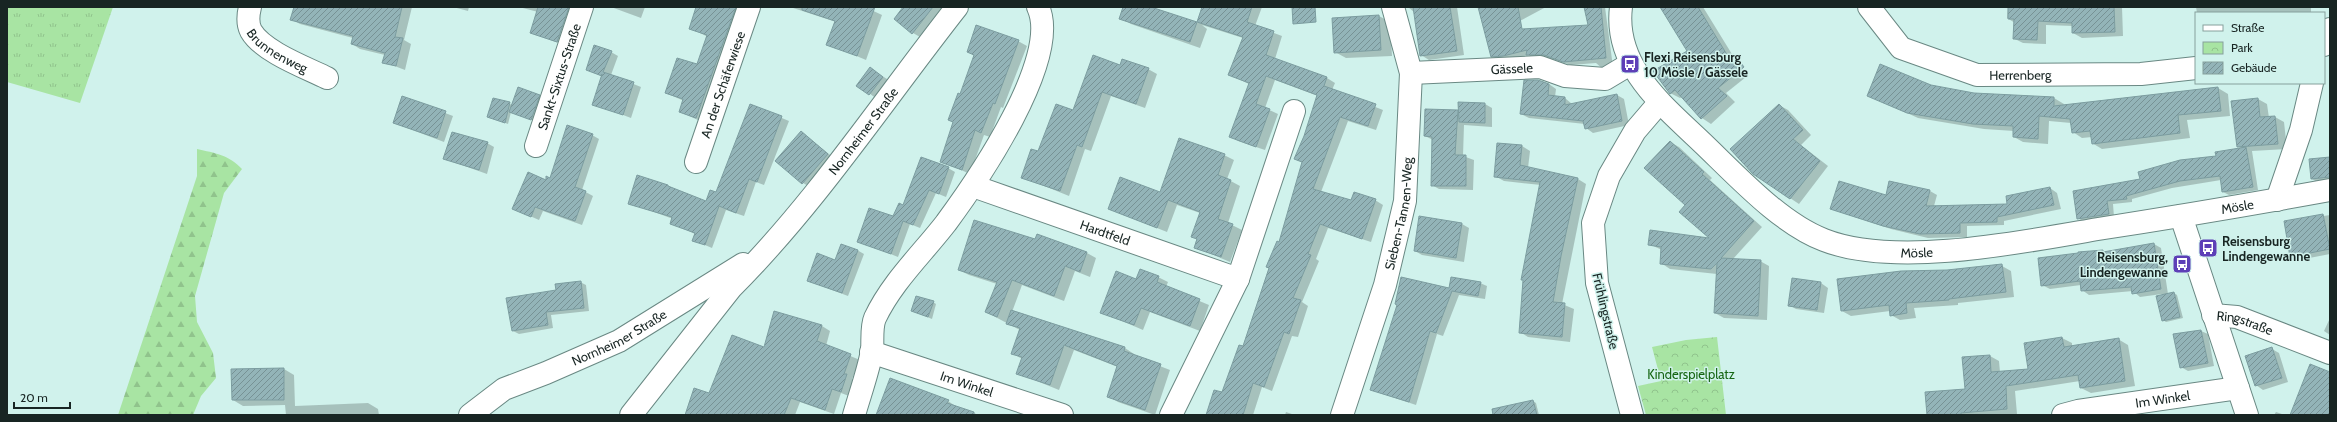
<svg xmlns="http://www.w3.org/2000/svg" width="2337" height="422" viewBox="0 0 2337 422" font-family="Cabin,sans-serif">
<defs>
<pattern id="grass-tufts" width="24" height="20" patternUnits="userSpaceOnUse"><rect width="24" height="20" fill="#a8e4a3"/><path d="M3 7l-1-3M5 7V3M7 7l1-3M15 17l-1-3M17 17v-4M19 17l1-3" fill="none" stroke="#90c38c"/></pattern>
<pattern id="forest-firs" width="22" height="20" patternUnits="userSpaceOnUse"><rect width="22" height="20" fill="#a8e4a3"/><path d="M5 1l3.5 6h-7zM16 11l3.5 6h-7z" fill="#90c38c"/></pattern>
<pattern id="park-crowns" width="20" height="18" patternUnits="userSpaceOnUse"><rect width="20" height="18" fill="#a8e4a3"/><path d="M2 6a3 3 0 1 1 6 0M12 15a3 3 0 1 1 6 0" fill="none" stroke="#90c38c"/></pattern>
<pattern id="building-hatch" width="6" height="6" patternUnits="userSpaceOnUse"><rect width="6" height="6" fill="#93b4b8"/><path d="M-1 1l2-2M0 6l6-6M5 7l2-2" fill="none" stroke="#779295"/></pattern>
</defs>
<rect width="100%" height="100%" fill="#d0f2ec"/>
<path fill="url(#grass-tufts)" d="M7,7H113L80,103L7,82Z"/>
<path fill="url(#forest-firs)" d="M197,149C215,153 229,155 242,169L224,193L195,296L197,322L213,353L216,378L201,396L193,415H118L197,176Z"/>
<path fill="url(#park-crowns)" d="M1717,337L1726,415H1646L1638,386L1661,381L1652,347L1686,340Z"/>
<path fill="#0003" d="M295,7H412L404,40L411,44L405,70L384,62L385,55L360,49L352,44L353,38L300,24L291,19Z
M453,7H469L468,11Z
M519,7H580L566,46L531,32L538,12Z
M611,7H645L641,18Z
M697,7H747L707,124L680,112L684,101L666,93L698,66L708,37L690,28Z
M790,7H865L882,15L866,60L828,44L836,22Z
M905,7H943L920,37L913,33Z
M1124,7H1148L1198,23L1203,7H1262L1255,26L1282,36L1275,59L1327,78L1335,83L1332,90L1383,110L1376,130L1348,121L1321,192L1351,201L1375,200L1383,205L1371,242L1328,228L1316,259L1319,261L1302,302L1308,306L1298,337L1292,336L1272,391L1262,387L1253,415H1207L1222,394L1244,347L1279,243L1303,163L1295,158L1305,137L1318,96L1275,80L1265,108L1278,114L1265,150L1238,141L1230,136L1249,84L1230,75L1243,38L1202,25L1207,29L1200,48L1131,24L1120,18Z
M1408,7H1457L1464,55L1429,60L1421,55L1415,13Z
M1489,7H1546L1499,32L1594,58L1585,7H1605L1613,67L1603,69L1596,63L1571,65L1552,59H1535L1529,55L1499,60L1491,56Z
M1661,7H1703L1746,77L1726,93L1735,102L1711,124L1702,118L1682,97L1680,98L1670,93L1689,51Z
M2008,7H2122L2123,36L2082,38L2073,33V26L2046,25V44L2023,43L2015,39V23L2007,18Z
M2196,7H2311V13H2197Z
M1379,16L1390,22L1392,56L1346,58L1335,52Z
M1018,41L1027,46L1003,108L1001,107L990,137L984,135L970,174L941,161L975,56L968,52Z
M611,52L618,56L611,75L641,87L631,118L594,104L603,77L587,69Z
M1121,66L1148,69L1157,74L1145,108L1111,96L1091,151L1085,149L1069,196L1022,177L1074,112Z
M870,68L890,81L877,99L858,85Z
M1549,84L1556,89L1555,97L1565,98L1572,104L1617,95L1624,99L1629,125L1593,133L1586,128L1585,124L1529,118L1521,114Z
M1931,86L1973,94L2054,98L2064,104L2063,106L2218,88L2228,94L2230,116L2187,120L2190,138L2102,149L2092,143V137L2082,138L2073,132L2071,123L2049,121L2048,144L2023,142L2014,137V131L1984,129L1918,118L1868,95Z
M539,96L543,98L535,121L511,112L508,124L489,117L494,99L513,105Z
M403,97L453,116L444,142L394,123Z
M2258,99L2267,104L2269,118L2275,117L2284,122L2287,149L2252,151L2258,190L2229,195L2223,192L2221,180L2172,188L2132,199V202L2113,204L2114,217L2084,222L2078,218L2141,180L2241,148L2238,146Z
M1459,103L1485,104L1492,108V127L1464,125L1463,156L1474,160L1473,190L1439,189L1432,185L1433,140L1425,136L1459,112Z
M751,105L789,121L764,185L756,182L744,216L726,210L712,248L693,240L695,234L671,223L673,219L630,203L668,186L707,203L717,194Z
M1779,105L1788,110L1811,135L1801,145L1828,166L1799,204L1790,198Z
M801,132L834,158L810,187L803,183Z
M592,135L599,139L582,190L593,196L582,225L543,211L539,220L514,209L550,179Z
M1670,142L1679,147L1712,178L1710,180L1762,227L1733,259L1760,261L1769,266L1767,320L1724,318L1715,313L1717,274L1670,269L1661,263L1662,250L1649,244L1713,239L1686,205Z
M487,143L494,147L487,174L445,159Z
M1522,146L1530,151L1528,168L1578,179L1586,184L1562,304L1574,309L1570,342L1528,337L1520,332L1541,185L1504,181L1495,176Z
M1224,155L1234,160L1227,179L1240,186L1228,223L1242,230L1230,262L1195,247L1200,213L1177,205L1167,232L1109,209L1161,194Z
M2330,158V182L2319,183L2312,179Z
M948,168L955,172L946,197L936,193L920,228L910,224L898,257L858,241L894,217Z
M2050,188L2057,193L2061,209L2004,221V225L1967,226V237L1928,238L1891,229L1831,209L1886,197L1930,191L1937,195L1934,206L2009,205Z
M2330,215V254L2299,260L2291,256L2285,222Z
M1420,217L1462,224L1469,228L1464,262L1422,255L1415,251Z
M1036,241L1087,253L1096,258L1090,277L1075,271L1064,301L1022,285L1012,312L1125,348L1134,354V356L1170,370L1155,415L1118,402L1108,396L1118,367L1074,350L1059,390L1017,373L1022,359L1012,353L1020,330L986,312L997,284L969,275L959,270Z
M2154,244L2161,248L2168,294L2174,293L2177,295L2183,318L2166,322L2163,320L2162,294L2140,297L2133,291L2089,295L2082,290L2081,285L2050,289L2042,285L2102,251L2105,252Z
M857,250L864,254L848,296L808,281L836,261Z
M2002,266L2011,271L2014,297L1958,303V305L1914,308L1916,318L1900,320L1891,315L1890,311L1851,316L1842,311L1947,272Z
M1158,277L1168,282L1166,287L1209,305L1200,331L1150,312L1143,330L1101,312L1136,280Z
M580,282L586,285L589,311L551,315L553,328L519,334L513,331L557,291Z
M1480,283L1487,286L1485,299L1459,295L1443,336L1437,334L1416,405L1371,390L1450,289Z
M1821,283L1828,288L1824,313L1796,309L1789,305Z
M933,302L936,304L932,319L912,311Z
M2330,318V335L2324,331Z
M822,326L830,331L826,346L860,360L852,379L855,380L849,396L841,393L834,414L800,402L795,415H686L764,348Z
M2201,331L2208,334L2214,366L2188,371L2181,367Z
M2062,338L2072,343V347L2118,339L2128,345L2135,386L2091,393L2081,388L2080,381L2015,391L2017,414L1928,415L1966,390L1990,356L1999,361L2000,372L2029,370Z
M2272,349L2279,353L2288,382L2263,390L2256,385Z
M284,369L294,375L295,406L368,403L378,409L379,415H286L285,405L243,406L233,400Z
M948,401L957,407L979,415H877Z
M1533,401L1536,403L1539,415H1518Z
M1286,412L1295,415H1285Z
M2276,412L2285,415H2274Z"/>
<path fill="url(#building-hatch)" stroke="#7c9da0" d="M294,7H402L395,37L403,38L396,66L382,63L385,53L351,44L353,36L290,20Z
M538,7H569L557,42L530,33Z
M696,7H736L696,118L679,112L683,99L665,93L677,58L697,64L707,35L689,29Z
M802,7H875L857,56L826,45L835,21L802,10Z
M903,7H933L912,34L894,19Z
M1123,7H1151L1197,22L1190,42L1119,19Z
M1202,7H1252L1247,22L1274,31L1266,55L1327,77L1324,86L1376,104L1368,126L1340,117L1313,189L1351,200L1354,192L1376,199L1362,239L1320,224L1308,254L1311,255L1293,298L1301,300L1289,334L1284,332L1264,387L1253,383L1243,415H1206L1214,390L1222,392L1239,345L1243,346L1269,268L1266,267L1277,241L1279,242L1302,162L1294,159L1304,136L1317,95L1266,76L1256,104L1270,109L1256,147L1229,137L1249,83L1228,75L1243,37L1197,22Z
M1292,7H1315L1316,22L1293,24Z
M1413,7H1450L1457,51L1420,56Z
M1478,7H1518L1522,29L1588,25L1584,7H1601L1606,58L1563,62L1544,55H1526L1527,50L1503,56L1491,57Z
M1660,7H1698L1729,58L1734,54L1744,67L1718,88L1727,96L1701,119L1675,90L1670,94L1653,71L1687,51Z
M2008,7H2114L2115,32L2072,33V23L2038,21L2037,40L2013,39L2014,19H2008Z
M1379,15L1381,50L1334,53L1332,18Z
M976,25L1019,40L995,104L993,103L981,133L975,130L962,170L940,162L953,122L948,120L958,93L960,94L974,55L967,52Z
M594,45L612,51L603,72L634,82L623,115L592,105L602,74V76L586,70Z
M1093,55L1120,65L1122,59L1149,68L1136,104L1102,92L1082,147L1077,145L1060,191L1021,178L1031,149L1038,151L1056,104L1073,110Z
M1880,64L1931,85L1974,93L2054,97V106L2218,87L2221,111L2178,115L2180,133L2092,144L2090,131L2072,133L2070,119L2039,116L2038,139L2013,137V126L1973,124L1907,113L1867,96Z
M870,67L883,77L869,95L856,86Z
M1524,80H1538L1549,84L1548,95L1565,97V105L1617,94L1622,121L1585,129L1583,121L1520,114Z
M518,87L540,95L531,120L509,112Z
M402,96L446,111L437,138L393,123Z
M493,98L510,102L505,123L487,117Z
M2258,98L2260,117L2275,116L2278,144L2237,147L2231,101Z
M1458,102L1485,103V123L1459,122Z
M750,104L782,116L757,182L749,179L736,213L719,206L705,245L692,241L695,233L670,224L672,217L628,204L637,175L668,185V186L706,201L710,190L716,192Z
M1779,104L1803,130L1793,139L1820,161L1790,199L1753,174L1730,149Z
M1425,109L1458,110L1455,155H1466V186H1431L1432,137L1424,136Z
M567,125L593,134L575,187L586,191L575,221L535,207L531,217L512,209L528,172L546,180V176L550,178Z
M801,131L828,154L802,184L775,161Z
M452,132L488,142L479,170L443,159Z
M1179,138L1225,154L1218,175L1231,180L1218,219L1233,224L1221,257L1194,248L1197,239L1191,237L1200,212L1168,200L1157,228L1108,209L1120,177L1160,192Z
M1670,141L1704,172L1702,174L1754,221L1721,258L1761,260L1758,316L1714,313L1717,263L1711,269L1660,264L1661,247L1648,245L1650,230L1709,238L1679,212L1685,205L1644,168Z
M1497,143L1522,145L1520,165L1578,178L1561,256L1553,302L1565,303L1562,337L1519,333L1523,280H1521L1540,182L1494,177Z
M2246,147L2253,187L2222,192L2220,176L2180,181L2126,196L2127,199L2107,201L2109,214L2077,219L2073,191L2140,179L2138,172L2180,160L2216,156L2215,152Z
M921,157L949,167L939,194L929,190L913,225L903,221L891,254L857,242L869,208L893,216L899,203L903,205Z
M2330,157V177L2311,179L2309,159Z
M1839,181L1886,195L1889,181L1930,190L1926,206L2007,204L2006,196L2050,187L2054,205L1997,217V222L1960,223V233L1920,234L1883,226L1830,209Z
M2323,214L2330,249L2290,257L2284,221Z
M1419,216L1462,223L1456,258L1414,251Z
M974,220L1035,239L1037,234L1087,252L1080,272L1065,266L1054,296L1012,280L997,317L985,312L997,282L958,270Z
M2154,243L2161,289L2132,294L2131,287L2081,291L2080,281L2041,286L2038,258L2078,253V252L2103,250V252Z
M841,244L858,250L842,293L807,281L817,253L835,260Z
M2002,264L2006,292L1949,299V300L1906,303L1907,313L1890,316L1889,305L1841,311L1837,279L1901,271L1947,270Z
M1140,269L1159,276L1157,282L1200,299L1190,326L1141,308L1134,325L1100,313L1116,271L1136,279Z
M1401,277L1449,288L1451,277L1481,282L1478,296L1452,291L1436,333L1430,331L1409,402L1370,390L1397,305L1395,304Z
M1792,278L1821,282L1817,310L1788,306Z
M581,281L584,308L546,312L548,325L512,331L506,298L556,290L555,284Z
M2174,292L2180,317L2162,321L2156,296Z
M916,296L934,301L928,317L911,311Z
M1011,310L1125,347L1124,351L1161,364L1145,410L1107,397L1117,366L1064,345L1050,385L1016,374L1022,357L1011,354L1020,328L1006,324Z
M774,311L822,325L817,341L851,354L844,374H847L841,392L832,389L825,410L791,398L784,415H685L694,388L709,393L732,335L764,347Z
M2201,330L2208,363L2180,368L2173,334Z
M2062,337L2064,347L2119,338L2125,381L2080,388L2078,375L2006,386L2007,409L1961,413V415H1927L1925,392L1965,389L1962,357L1990,355L1991,372L2028,369L2024,343Z
M2272,347L2282,378L2255,386L2245,356Z
M2310,364L2330,372V415H2290Z
M284,368V400H232L231,369Z
M890,378L949,400L947,403L974,412V415H876Z
M1533,400L1537,415H1493L1492,409Z"/>
<g fill="none" stroke-linecap="round" stroke-linejoin="round">
<defs>
<g id="minor">
<path id="s1" d="M250,7C248,15 247,23 251,31C263,52 307,68 327,78"/>
<path id="s2" d="M1621,7C1614,63 1657,100 1694,135C1732,170 1777,222 1824,240C1895,268 2023,242 2098,229C2176,217 2253,204 2330,190"/>
<path id="s3" d="M1869,7L1901,48L1977,75L2141,74L2196,68"/>
<path d="M2324,45L2330,29"/>
<path id="s4" d="M1411,73L1540,67L1565,76L1605,79L1630,64"/>
<path id="s5" d="M536,146L582,7"/>
<path id="s6" d="M696,162L749,7"/>
<path id="s7" d="M973,186L1238,279"/>
<path d="M2277,200L2301,130L2312,83"/>
<path d="M2181,216L2247,415"/>
<path id="s8" d="M2213,315L2237,317L2330,353"/>
<path id="s9" d="M871,352L1062,415"/>
<path id="s10" d="M470,415L504,389L546,373L619,341L743,264"/>
<path id="s11" d="M631,415L731,288C816,203 883,101 957,7"/>
<path d="M854,415C860,394 868,372 872,351C873,341 871,327 875,318C892,282 922,254 946,223C977,181 1062,58 1038,7"/>
<path d="M1171,415L1238,279L1294,111"/>
<path id="s12" d="M1342,415L1385,285L1405,201L1411,73L1393,7"/>
<path d="M1632,415L1597,283L1593,223L1609,176L1635,131L1659,103"/>
<path id="s13" d="M2063,415L2078,411L2238,388"/>
</g>
</defs>
<use href="#minor" stroke="#698883" stroke-width="24"/>
<use href="#minor" stroke="#fff" stroke-width="22"/>
</g>
<defs>
<symbol id="bus-square" viewBox="-11 -11 22 22"><rect x="-9" y="-9" width="18" height="18" rx="4" fill="#5d3fb7" stroke="#d0f2ec"/><path d="M-5-6H5V4H4V6H2V4H-2V6H-4V4H-5ZM-3.5-4V0h7V-4ZM-3.5 1.2v1.5H-2V1.2ZM2 1.2v1.5H3.5V1.2Z" fill="#fff"/></symbol>
</defs>
<g fill-rule="evenodd">
<use href="#bus-square" x="1619" y="53" width="22" height="22"/>
<use href="#bus-square" x="2197" y="237" width="22" height="22"/>
<use href="#bus-square" x="2171" y="253" width="22" height="22"/>
</g>
<g text-anchor="middle" stroke-width="3" stroke-linejoin="round" paint-order="stroke">
<g font-size="13" fill="#182523" stroke="#d0f2ec">
<text dy="5" stroke="none"><textPath href="#s1" startOffset="58">Brunnenweg</textPath></text>
<text dy="5" stroke="none"><textPath href="#s4" startOffset="101">Gässele</textPath></text>
<text dy="5" stroke="none"><textPath href="#s3" startOffset="176">Herrenberg</textPath></text>
<text dy="5" stroke="none"><textPath href="#s5" startOffset="73">Sankt-Sixtus-Straße</textPath></text>
<text dy="5" stroke="none"><textPath href="#s6" startOffset="82">An der Schäferwiese</textPath></text>
<text dy="5" stroke="none"><textPath href="#s11" startOffset="367">Nornheimer Straße</textPath></text>
<text dy="5" stroke="none"><textPath href="#s2" startOffset="740">Mösle</textPath></text>
<text dy="5" stroke="none"><textPath href="#s12" startOffset="210">Sieben-Tannen-Weg</textPath></text>
<text dy="5" stroke="none"><textPath href="#s7" startOffset="140">Hardtfeld</textPath></text>
<text dy="5" stroke="none"><textPath href="#s2" startOffset="416">Mösle</textPath></text>
<text transform="translate(1606 311) rotate(77)" y="5">Frühlingstraße</text>
<text dy="5" stroke="none"><textPath href="#s8" startOffset="33">Ringstraße</textPath></text>
<text dy="5" stroke="none"><textPath href="#s10" startOffset="169">Nornheimer Straße</textPath></text>
<text dy="5" stroke="none"><textPath href="#s9" startOffset="101">Im Winkel</textPath></text>
<text dy="5" stroke="none"><textPath href="#s13" startOffset="101">Im Winkel</textPath></text>
</g>
<g font-size="13" font-weight="bold" fill="#182523" stroke="#d0f2ec" text-anchor="start">
<text x="1644" y="62">Flexi Reisensburg<tspan x="1644" dy="15">10 Mösle / Gässele</tspan></text>
<text x="2222" y="246">Reisensburg<tspan x="2222" dy="15">Lindengewanne</tspan></text>
<text x="2168" y="262" text-anchor="end">Reisensburg,<tspan x="2168" dy="15">Lindengewanne</tspan></text>
</g>
<g font-size="13" fill="#166613" stroke="#d0f2ec">
<text x="1691" y="379">Kinderspielplatz</text>
</g>
</g>
<rect width="2337" height="422" fill="none" stroke="#182523" stroke-width="16"/>
<rect x="2195" y="12" width="130" height="72" fill="#d0f2ec" stroke="#86a09c"/>
<rect x="2203" y="25" width="20" height="6" fill="#ffffff" stroke="#86a09c"/>
<text x="2231" y="32" font-size="12" fill="#182523">Straße</text>
<rect x="2203" y="42" width="20" height="12" fill="url(#park-crowns)" stroke="#86a09c"/>
<text x="2231" y="52" font-size="12" fill="#182523">Park</text>
<rect x="2203" y="62" width="20" height="12" fill="url(#building-hatch)" stroke="#86a09c"/>
<text x="2231" y="72" font-size="12" fill="#182523">Gebäude</text>
<path d="M14 402v6h56v-6" fill="none" stroke="#182523" stroke-width="2"/>
<text x="20" y="402" font-size="12" fill="#182523" stroke="#d0f2ec" stroke-width="3" paint-order="stroke">20 m</text>
</svg>
